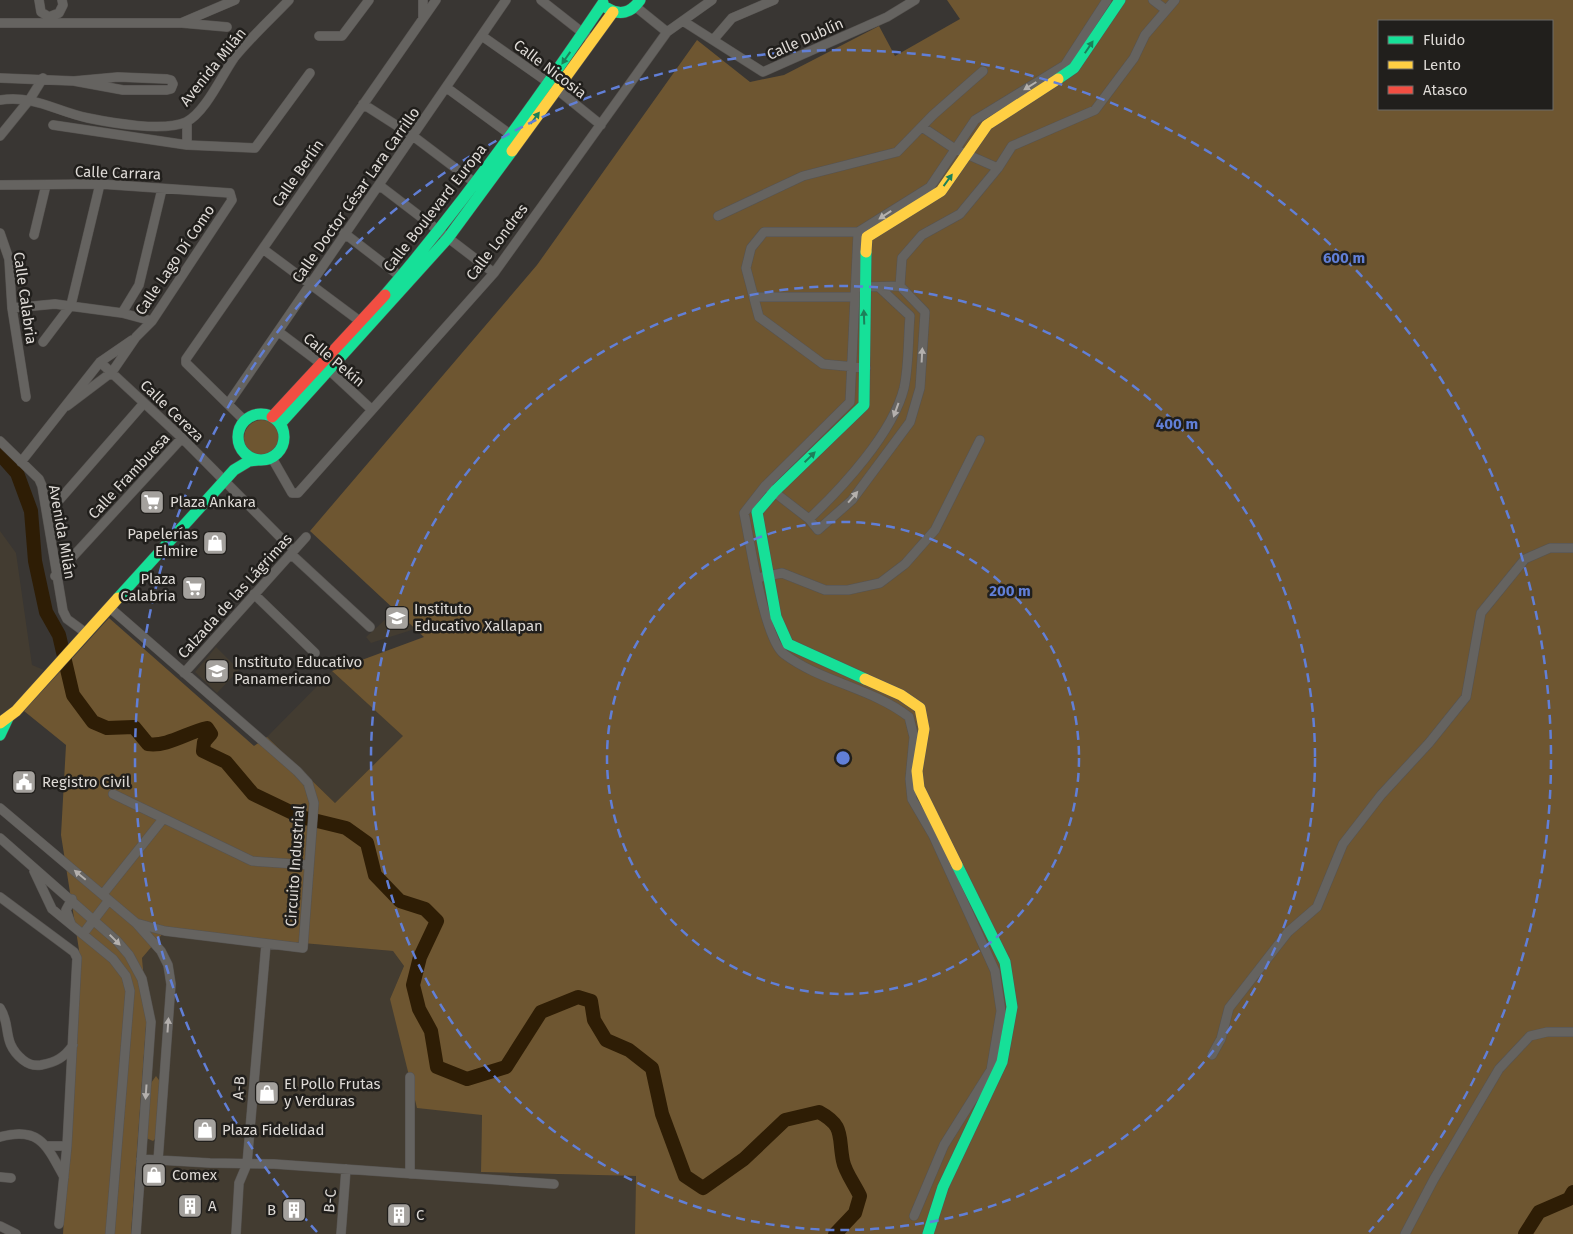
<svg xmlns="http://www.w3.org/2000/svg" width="1573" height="1234" viewBox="0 0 1573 1234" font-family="'Fira Sans',sans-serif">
<rect width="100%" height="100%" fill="#393633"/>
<path fill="#433c31" d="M0,531L16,553L32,665L44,670L15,706L0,719Z
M398,608L418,628L371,643L366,637Z
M216,647L239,670L217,693L195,672Z
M332,671L404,736L335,803L267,737Z
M165,931L393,951L404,966L390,999L482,1115L481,1172L636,1176L635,1234H131L147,1012L142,958Z"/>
<path fill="#6e5631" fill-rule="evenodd" d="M947,0H1573V1234H635L636,1176L481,1172L482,1115L417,1108L390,999L404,966L393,951L165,931L142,958L147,1012L131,1234H63L79,950L61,835L66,745L24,711L109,618L254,746L267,737L335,803L403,736L332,671L424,637L310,531L537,265L697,40L750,82L784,75L879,26L895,56L960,19ZM1379,21H1552V109H1379Z
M244 438a18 18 0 1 1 36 0a18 18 0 1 1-36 0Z
M156,1076L161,1083L156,1138L153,1141L146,1138L151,1083Z"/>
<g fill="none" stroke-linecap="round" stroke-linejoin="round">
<path stroke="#2e1d05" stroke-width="14" d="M0,454L17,473L31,511L35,561L46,612L59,635L73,695L93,722L107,728L134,727L148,744C167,747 188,732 207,728L211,734L204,742L203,751L226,762L253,794L301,817L346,828L367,843L375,875L400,901L425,909L437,921L420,957L413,985L419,1009L431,1031L437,1067L467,1079L506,1067L541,1012L578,997L591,1001L594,1020L606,1040L629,1050L652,1068L662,1114L685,1176L703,1188L744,1159L785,1120L819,1112C845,1126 838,1136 843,1161C845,1172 855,1185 860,1196L855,1213L835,1234
M1525,1234L1539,1212L1569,1199L1573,1192"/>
<defs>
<path id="street" d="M39,0L41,12L49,17L59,13L63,5L62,0
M541,0L588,37
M1153,0L1166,10
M636,7L667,32
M423,18V0
M683,21L763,72L887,17L915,0
M0,23H181L235,0
M182,23L227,27
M319,36H342L369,0
M482,36L549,83L601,125
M714,39L732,18L774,0
M0,78L74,81L118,77L167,79L171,80L173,84L171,89L167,90H123L74,81
M447,88L515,138
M0,100C35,95 55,111 88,118C112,123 164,132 186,122C205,113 222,75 234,58C250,38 271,19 289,0
M363,104L413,136L479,186
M187,122V145
M53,125L187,145L255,148L310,73
M922,127L955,149L998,168
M0,136L30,99L43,78
M0,185L100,184L230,193L232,200L152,321L136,337L112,372L67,406
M379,185L494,273
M718,216L803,176L897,152L933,115L983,71
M858,232H764L751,248L746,268L759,317L823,364L866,368
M0,233L9,259L12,308L26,397
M344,233L405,280
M34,235L46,185
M263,249L365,325
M860,287L900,286
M754,297H854
M12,308L55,304L122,313L152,321
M122,313L139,285L162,189
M279,332L328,369L371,409
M43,342L71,305L100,184
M100,362L182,438L288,545
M228,404L506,0
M245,421L186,363V359L436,0
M0,441L39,479L42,486L63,611L67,619L86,633
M272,458L292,493H298L494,273L667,32L712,0
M21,462L100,362L132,340
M769,488L809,519L818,530L852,500L910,422L920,388L925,312L900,286L902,258L922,235L960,214L998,168L1012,146L1095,110L1134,58L1145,35L1175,0
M47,514L144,403
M809,519C842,488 893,433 904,388C909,365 908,339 910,316L880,288
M291,554L370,627
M55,576L182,438
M762,577L782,573L825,590H848L880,583L905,564L935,530L980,440
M254,594L315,653
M109,607L297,771L308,783L314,803L303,948L165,931L136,923
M184,673L306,537
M113,794L252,861L309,865
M0,808L136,923L161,951L168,965L171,984L158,1161
M0,838L117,941L129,955L142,979L151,1022L136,1234
M34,871L52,909L113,959L126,976L130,991L110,1234
M103,894L163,819
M0,897L74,952L77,958L67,1146L59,1224
M71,924L66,910L72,899
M83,934L109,900
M0,1008C12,1026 1,1042 23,1060C28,1064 35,1066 41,1065C56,1062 64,1058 73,1045
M1212,1055L1221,1039L1229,1008L1288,932L1317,907L1343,844L1381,795L1429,743L1466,697L1481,613L1525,559L1550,548H1573
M410,1077V1174
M0,1137C40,1126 47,1146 64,1177
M47,1146H67
M141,1159L210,1163L274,1164L554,1184
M0,1177L11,1178
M914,1216L944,1145L991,1070L1001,1011L995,971L933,835L912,799L910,779L914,737L909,717C872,688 821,682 784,654C764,639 750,541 744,513L765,486L850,402L858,232L930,187L975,120L1065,65L1107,0
M0,1226L16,1234
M236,1234L239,1183L247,1164L266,944
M341,1234L346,1169
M1405,1234L1434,1179L1499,1069L1530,1036L1547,1032H1573"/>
<path id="fast" d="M607,8C620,16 631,13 640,0
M1058,79L1074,68L1120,0
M385,295C464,203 535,104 603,3
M238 437a23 23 0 1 1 46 0a23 23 0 1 1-46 0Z
M280,424L448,238L512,151
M118,598L234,470L249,461L258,460
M865,679L788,644L776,617L757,512L775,491L864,405L866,252
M0,735L8,718
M928,1234L943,1187L1002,1062L1012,1007L1005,962L957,865"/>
<path id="slow" d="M512,151L613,12
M866,252L867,237L941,191L987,125L1058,79
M865,679L901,695L920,708L924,729L917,771L919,788L957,865
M0,723L16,711L118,598"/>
<path id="jam" d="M272,417L385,295"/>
</defs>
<use href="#street" stroke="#565350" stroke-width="10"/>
<use href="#fast" stroke="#565350" stroke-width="12"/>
<use href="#slow" stroke="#565350" stroke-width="12"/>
<use href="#jam" stroke="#565350" stroke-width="12"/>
<use href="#street" stroke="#656360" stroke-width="9"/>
<use href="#fast" stroke="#16e098" stroke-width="11"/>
<use href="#slow" stroke="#ffcf43" stroke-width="11"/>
<use href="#jam" stroke="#f24e42" stroke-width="11"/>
</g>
<defs><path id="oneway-solid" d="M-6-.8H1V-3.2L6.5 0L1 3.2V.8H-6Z" transform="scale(1.25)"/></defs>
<g fill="#1c805a">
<use href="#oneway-solid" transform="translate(1089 47) rotate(-56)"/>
<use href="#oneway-solid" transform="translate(566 58) rotate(125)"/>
<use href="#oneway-solid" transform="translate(535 118) rotate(-53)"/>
<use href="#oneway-solid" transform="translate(948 180) rotate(-54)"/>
<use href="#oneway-solid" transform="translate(864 317) rotate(-92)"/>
<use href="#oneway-solid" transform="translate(810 457) rotate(-44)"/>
</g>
<g fill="#b4b0ad">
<use href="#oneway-solid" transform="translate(1030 86) rotate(148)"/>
<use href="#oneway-solid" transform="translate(885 215) rotate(147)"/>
<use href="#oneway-solid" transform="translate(922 355) rotate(-87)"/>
<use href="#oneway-solid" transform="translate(896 410) rotate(110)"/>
<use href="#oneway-solid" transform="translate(853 497) rotate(-49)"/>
<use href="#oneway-solid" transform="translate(80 875) rotate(-140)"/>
<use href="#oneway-solid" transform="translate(115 940) rotate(45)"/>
<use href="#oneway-solid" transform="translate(168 1025) rotate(-86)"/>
<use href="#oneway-solid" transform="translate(146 1092) rotate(94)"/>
</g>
<g fill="none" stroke="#617fd7" stroke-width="2.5" stroke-dasharray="9 6">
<circle cx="843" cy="758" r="236"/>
<circle cx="843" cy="758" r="472"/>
<path d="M317 1232A708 708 0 1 1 1369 1232"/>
</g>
<defs>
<symbol id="supermarket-square" viewBox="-11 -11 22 22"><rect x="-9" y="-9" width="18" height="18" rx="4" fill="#a4a19d" stroke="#211f1c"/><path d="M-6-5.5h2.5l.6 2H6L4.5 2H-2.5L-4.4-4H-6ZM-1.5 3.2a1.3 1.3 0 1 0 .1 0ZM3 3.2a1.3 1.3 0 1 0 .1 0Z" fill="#fff"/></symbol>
<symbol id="shop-square" viewBox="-11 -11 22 22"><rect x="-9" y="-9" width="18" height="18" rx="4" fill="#a4a19d" stroke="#211f1c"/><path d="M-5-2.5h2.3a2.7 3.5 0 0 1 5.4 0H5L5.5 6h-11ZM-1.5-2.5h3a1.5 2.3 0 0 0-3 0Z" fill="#fff"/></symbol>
<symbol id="school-square" viewBox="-11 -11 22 22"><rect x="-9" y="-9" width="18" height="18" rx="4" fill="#a4a19d" stroke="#211f1c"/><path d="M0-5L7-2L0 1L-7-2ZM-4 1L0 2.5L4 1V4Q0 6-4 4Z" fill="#fff"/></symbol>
<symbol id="civic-square" viewBox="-11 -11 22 22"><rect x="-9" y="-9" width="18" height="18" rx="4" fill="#a4a19d" stroke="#211f1c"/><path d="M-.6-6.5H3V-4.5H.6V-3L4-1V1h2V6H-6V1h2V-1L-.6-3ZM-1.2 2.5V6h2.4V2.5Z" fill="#fff"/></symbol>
<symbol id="building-square" viewBox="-11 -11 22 22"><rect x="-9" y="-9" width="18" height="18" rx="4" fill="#a4a19d" stroke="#211f1c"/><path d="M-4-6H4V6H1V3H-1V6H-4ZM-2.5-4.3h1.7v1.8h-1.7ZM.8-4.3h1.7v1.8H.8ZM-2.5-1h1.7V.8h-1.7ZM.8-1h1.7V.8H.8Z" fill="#fff"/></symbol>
</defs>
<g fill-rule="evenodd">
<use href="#supermarket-square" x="138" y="488" width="28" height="28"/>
<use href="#shop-square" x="201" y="529" width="28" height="28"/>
<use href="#supermarket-square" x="180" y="574" width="28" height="28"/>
<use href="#school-square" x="383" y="604" width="28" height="28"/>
<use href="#school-square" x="203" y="657" width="28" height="28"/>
<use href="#civic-square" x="10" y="768" width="28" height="28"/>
<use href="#shop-square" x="253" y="1079" width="28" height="28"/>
<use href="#shop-square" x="191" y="1116" width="28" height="28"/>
<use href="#shop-square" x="140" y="1161" width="28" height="28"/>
<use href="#building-square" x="176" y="1192" width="28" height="28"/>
<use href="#building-square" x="280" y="1196" width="28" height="28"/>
<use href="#building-square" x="385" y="1201" width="28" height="28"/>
</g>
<g text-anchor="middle" stroke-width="5" stroke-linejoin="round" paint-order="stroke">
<g font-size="15" fill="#dedad6" stroke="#211f1c">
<text transform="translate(805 39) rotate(-24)" y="5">Calle Dublín</text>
<text transform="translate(213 67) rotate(-51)" y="5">Avenida Milán</text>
<text transform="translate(550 69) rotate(37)" y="5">Calle Nicosia</text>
<text transform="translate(118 173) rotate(2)" y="5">Calle Carrara</text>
<text transform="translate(298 173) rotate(-55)" y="5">Calle Berlín</text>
<text transform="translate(356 195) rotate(-55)" y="5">Calle Doctor César Lara Carrillo</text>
<text transform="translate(435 208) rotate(-52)" y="5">Calle Boulevard Europa</text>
<text transform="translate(497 242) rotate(-53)" y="5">Calle Londres</text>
<text transform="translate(175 260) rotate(-56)" y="5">Calle Lago Dí Como</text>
<text transform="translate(25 298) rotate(82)" y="5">Calle Calabria</text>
<text transform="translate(334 360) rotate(40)" y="5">Calle Pekín</text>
<text transform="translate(172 411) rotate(44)" y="5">Calle Cereza</text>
<text transform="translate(129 476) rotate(-47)" y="5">Calle Frambuesa</text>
<text transform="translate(62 532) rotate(80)" y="5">Avenida Milán</text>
<text transform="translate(235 596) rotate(-48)" y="5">Calzada de las Lágrimas</text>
<text transform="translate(295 866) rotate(-86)" y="5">Circuito Industrial</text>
<text transform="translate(239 1088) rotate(-85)" y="5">A-B</text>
<text transform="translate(330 1201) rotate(-85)" y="5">B-C</text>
</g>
<g font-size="15" fill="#dedad6" stroke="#211f1c" text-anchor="start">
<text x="170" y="507">Plaza Ankara</text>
<text x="198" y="539" text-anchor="end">Papelerías<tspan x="198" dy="17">Elmire</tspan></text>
<text x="176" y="584" text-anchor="end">Plaza<tspan x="176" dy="17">Calabria</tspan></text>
<text x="414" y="614">Instituto<tspan x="414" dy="17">Educativo Xallapan</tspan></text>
<text x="234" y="667">Instituto Educativo<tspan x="234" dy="17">Panamericano</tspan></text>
<text x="42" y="787">Registro Civil</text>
<text x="284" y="1089">El Pollo Frutas<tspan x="284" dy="17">y Verduras</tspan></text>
<text x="222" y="1135">Plaza Fidelidad</text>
<text x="172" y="1180">Comex</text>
<text x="208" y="1211">A</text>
<text x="276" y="1215" text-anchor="end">B</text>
<text x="416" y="1220">C</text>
</g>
</g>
<circle cx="843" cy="758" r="8" fill="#617fd7" stroke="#211f1c" stroke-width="2.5"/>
<g font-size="15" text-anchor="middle" font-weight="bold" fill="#617fd7" stroke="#211f1c" stroke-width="5" stroke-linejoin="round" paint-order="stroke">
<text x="1344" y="263">600 m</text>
<text x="1177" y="429">400 m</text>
<text x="1010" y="596">200 m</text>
</g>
<rect x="1378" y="20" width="175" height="90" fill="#211f1c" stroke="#6d6a66"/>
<rect x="1388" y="36" width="25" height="8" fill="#16e098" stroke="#6d6a66"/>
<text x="1423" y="45" font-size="15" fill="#dedad6">Fluido</text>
<rect x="1388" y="61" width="25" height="8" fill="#ffcf43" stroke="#6d6a66"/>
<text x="1423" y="70" font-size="15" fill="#dedad6">Lento</text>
<rect x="1388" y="86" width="25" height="8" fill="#f24e42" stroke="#6d6a66"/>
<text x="1423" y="95" font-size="15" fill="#dedad6">Atasco</text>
</svg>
